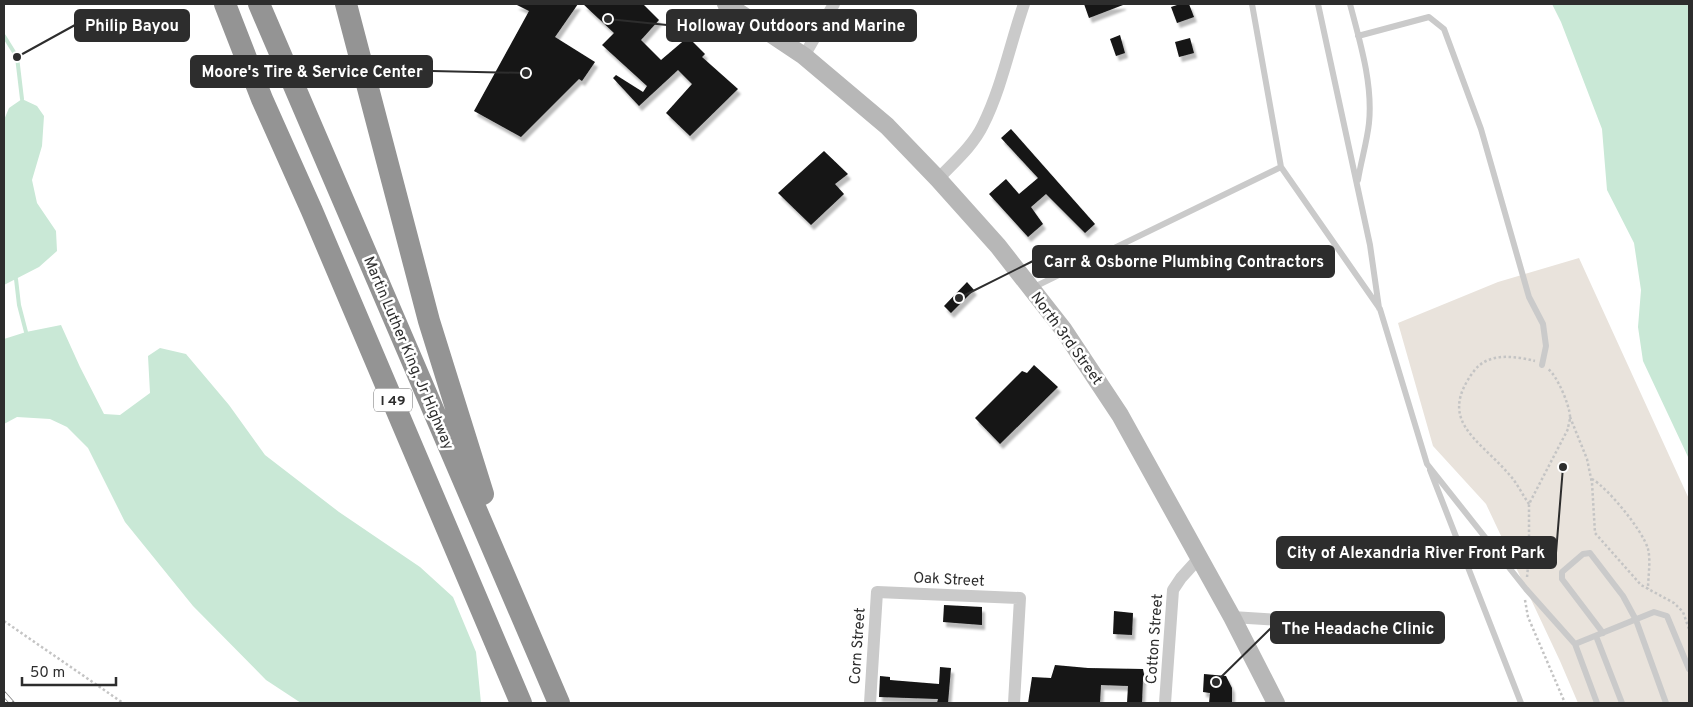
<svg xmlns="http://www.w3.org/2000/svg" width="1693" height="707" viewBox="0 0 1693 707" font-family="Overpass,sans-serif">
<defs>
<filter id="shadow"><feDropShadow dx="3" dy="5" stdDeviation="1" flood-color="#0004"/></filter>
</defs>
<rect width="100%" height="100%" fill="#fff"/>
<path fill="#e9e3dc" d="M1579,258L1689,499V703H1578L1560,661L1486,504L1433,446L1398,323L1498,282Z"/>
<path fill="#c9e8d6" d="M1552,4H1689V459L1643,361L1638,327L1641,290L1634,243L1607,190L1602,129L1561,22Z
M22,99L37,106L44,116L42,146L32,180L37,203L56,231L57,251L39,267L4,285V120L9,108Z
M61,325L80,367L104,414L120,415L150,393L148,356L160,348L186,354L229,405L265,455L339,512L420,567L453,597L476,652L481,703H301L266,680L193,606L125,522L88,448L67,427L50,419L17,417L4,424V339L26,332Z"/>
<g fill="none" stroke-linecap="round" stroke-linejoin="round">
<path stroke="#c9e8d6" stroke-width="4" d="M4,36L17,57L22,99
M16,279L19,305L26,332"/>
</g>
<path fill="#141414" filter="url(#shadow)" d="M515,4H578L555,37L595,62L582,81L579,79L521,137L474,111L529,11Z
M583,4H643L659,20L641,40L661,60L688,37L705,54L702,57L738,89L690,136L666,113L692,84L678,70L639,106L613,78L616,75L643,92L647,86L602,45L614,33Z
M1084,4H1123V5L1089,18Z
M1180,4H1189L1194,17L1177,23L1171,7Z
M1120,35L1125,53L1116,56L1110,39Z
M1190,38L1194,53L1179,57L1175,42Z
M1011,129L1095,224L1085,233L1046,194L1031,207L1043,224L1028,237L989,194L1006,179L1019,194L1038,178L1001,138Z
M824,151L848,174L835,184L844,194L811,225L778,193Z
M967,282L974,290L951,313L944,306Z
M1034,365L1058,387L1000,444L975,418L1022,371L1027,373Z
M944,605L982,607V625L943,622Z
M1114,611L1133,613L1132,635L1113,634Z
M1055,665L1088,668L1143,669L1145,679H1143L1142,703H1127L1128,686L1101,685L1100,703H1028L1032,677L1051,678Z
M940,667L951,668L948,703H937L938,699L879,697L880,676L890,677V680L939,684Z
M1204,674L1226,676L1232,688V703H1209L1210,693L1203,692Z"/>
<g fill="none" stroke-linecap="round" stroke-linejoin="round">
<path stroke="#c4c4c4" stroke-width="2.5" stroke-dasharray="2.5 2.5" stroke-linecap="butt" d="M1570,417L1587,459L1592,483L1595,533L1641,585L1674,603L1683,612L1689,629
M1592,479C1608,488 1643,531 1648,549C1651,561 1648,577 1648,589
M1529,504C1522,494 1516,481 1507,472C1477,438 1437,420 1474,371C1488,352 1515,356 1535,361
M1527,577L1529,557V504L1568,429C1568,426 1570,421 1570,417C1570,406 1557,375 1548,369
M1525,600L1528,617L1565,703
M4,621L123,703"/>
<path stroke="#cacaca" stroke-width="6" d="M1252,4L1281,167
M1318,4L1370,245L1379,308
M1350,4C1360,42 1373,84 1369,123C1367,142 1361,161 1358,180
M1358,36L1429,17L1444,29L1481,129L1529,297L1543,324L1546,346L1542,365
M1032,288L1281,167L1380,309L1427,464L1526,589L1575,644L1597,703
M1430,470L1521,703
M1603,633L1562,579V572L1583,554L1590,553L1623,596L1636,620L1666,703
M1596,636L1622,703
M1575,644L1654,612L1667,616L1689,669"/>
<path stroke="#cacaca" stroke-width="12" d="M804,56L834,4
M938,179C954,162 973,146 983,125C1002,87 1010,44 1024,4
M1232,617L1372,626
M870,703L877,592L1020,598L1014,703
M1165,703L1173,590L1181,578L1200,557"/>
<path stroke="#b7b7b7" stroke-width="18" d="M726,4L804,56L887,126L938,179L998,246L1063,329L1120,415L1232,617L1276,703"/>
<path stroke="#949494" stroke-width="22" d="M225,4L262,99L312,211L521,703
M259,4L559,703
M346,4L429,321L483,494"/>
<defs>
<path id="rail" d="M4,694L12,703"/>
</defs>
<use href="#rail" stroke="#828282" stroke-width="5.5"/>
<use href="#rail" stroke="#fff" stroke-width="4" stroke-dasharray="11" stroke-linecap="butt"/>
</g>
<g text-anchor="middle" stroke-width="5" stroke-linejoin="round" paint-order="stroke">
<rect fill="#fff" stroke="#6c6c6c" stroke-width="1" x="374" y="388.5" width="38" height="23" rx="4"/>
<g font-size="14" font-weight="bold" fill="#2d2d2d">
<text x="393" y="405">I 49</text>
</g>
<g font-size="15" fill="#2d2d2d" stroke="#fff">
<text transform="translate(1067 338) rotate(54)" y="5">North 3rd Street</text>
<text transform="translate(409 353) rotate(67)" y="5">Martin Luther King, Jr Highway</text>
<text transform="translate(949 579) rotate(3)" y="5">Oak Street</text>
<text transform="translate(1154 639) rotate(-86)" y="5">Cotton Street</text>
<text transform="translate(857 646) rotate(-86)" y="5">Corn Street</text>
</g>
</g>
<path fill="none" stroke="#2d2d2d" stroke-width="2" d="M17 57L75 25M608 19L667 25M526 73L432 71M959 298L1033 261M1563 467L1556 553M1216 682L1271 628"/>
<g fill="#2d2d2d" stroke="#fff" stroke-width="2">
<circle cx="17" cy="57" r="5"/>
<circle cx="608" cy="19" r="5"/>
<circle cx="526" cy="73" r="5"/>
<circle cx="959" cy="298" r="5"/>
<circle cx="1563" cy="467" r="5"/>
<circle cx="1216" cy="682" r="5"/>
</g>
<g fill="#2d2d2d" stroke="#2d2d2d" stroke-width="2">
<rect x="75" y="10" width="114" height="31" rx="5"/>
<rect x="667" y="10" width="249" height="31" rx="5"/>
<rect x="191" y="56" width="241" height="31" rx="5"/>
<rect x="1033" y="246" width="301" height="31" rx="5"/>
<rect x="1277" y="537" width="279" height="31" rx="5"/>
<rect x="1271" y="612" width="173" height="31" rx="5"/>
</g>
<g font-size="16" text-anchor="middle" font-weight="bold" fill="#fff">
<text x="132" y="31">Philip Bayou</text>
<text x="791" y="31">Holloway Outdoors and Marine</text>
<text x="312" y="77">Moore's Tire &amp; Service Center</text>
<text x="1184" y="267">Carr &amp; Osborne Plumbing Contractors</text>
<text x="1416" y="558">City of Alexandria River Front Park</text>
<text x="1358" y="634">The Headache Clinic</text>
</g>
<rect width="1693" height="707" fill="none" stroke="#2d2d2d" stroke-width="10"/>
<path d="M22 677v8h94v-8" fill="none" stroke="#2d2d2d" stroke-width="2.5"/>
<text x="30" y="677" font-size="15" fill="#2d2d2d" stroke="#ffffff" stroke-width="4" paint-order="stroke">50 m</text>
</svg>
